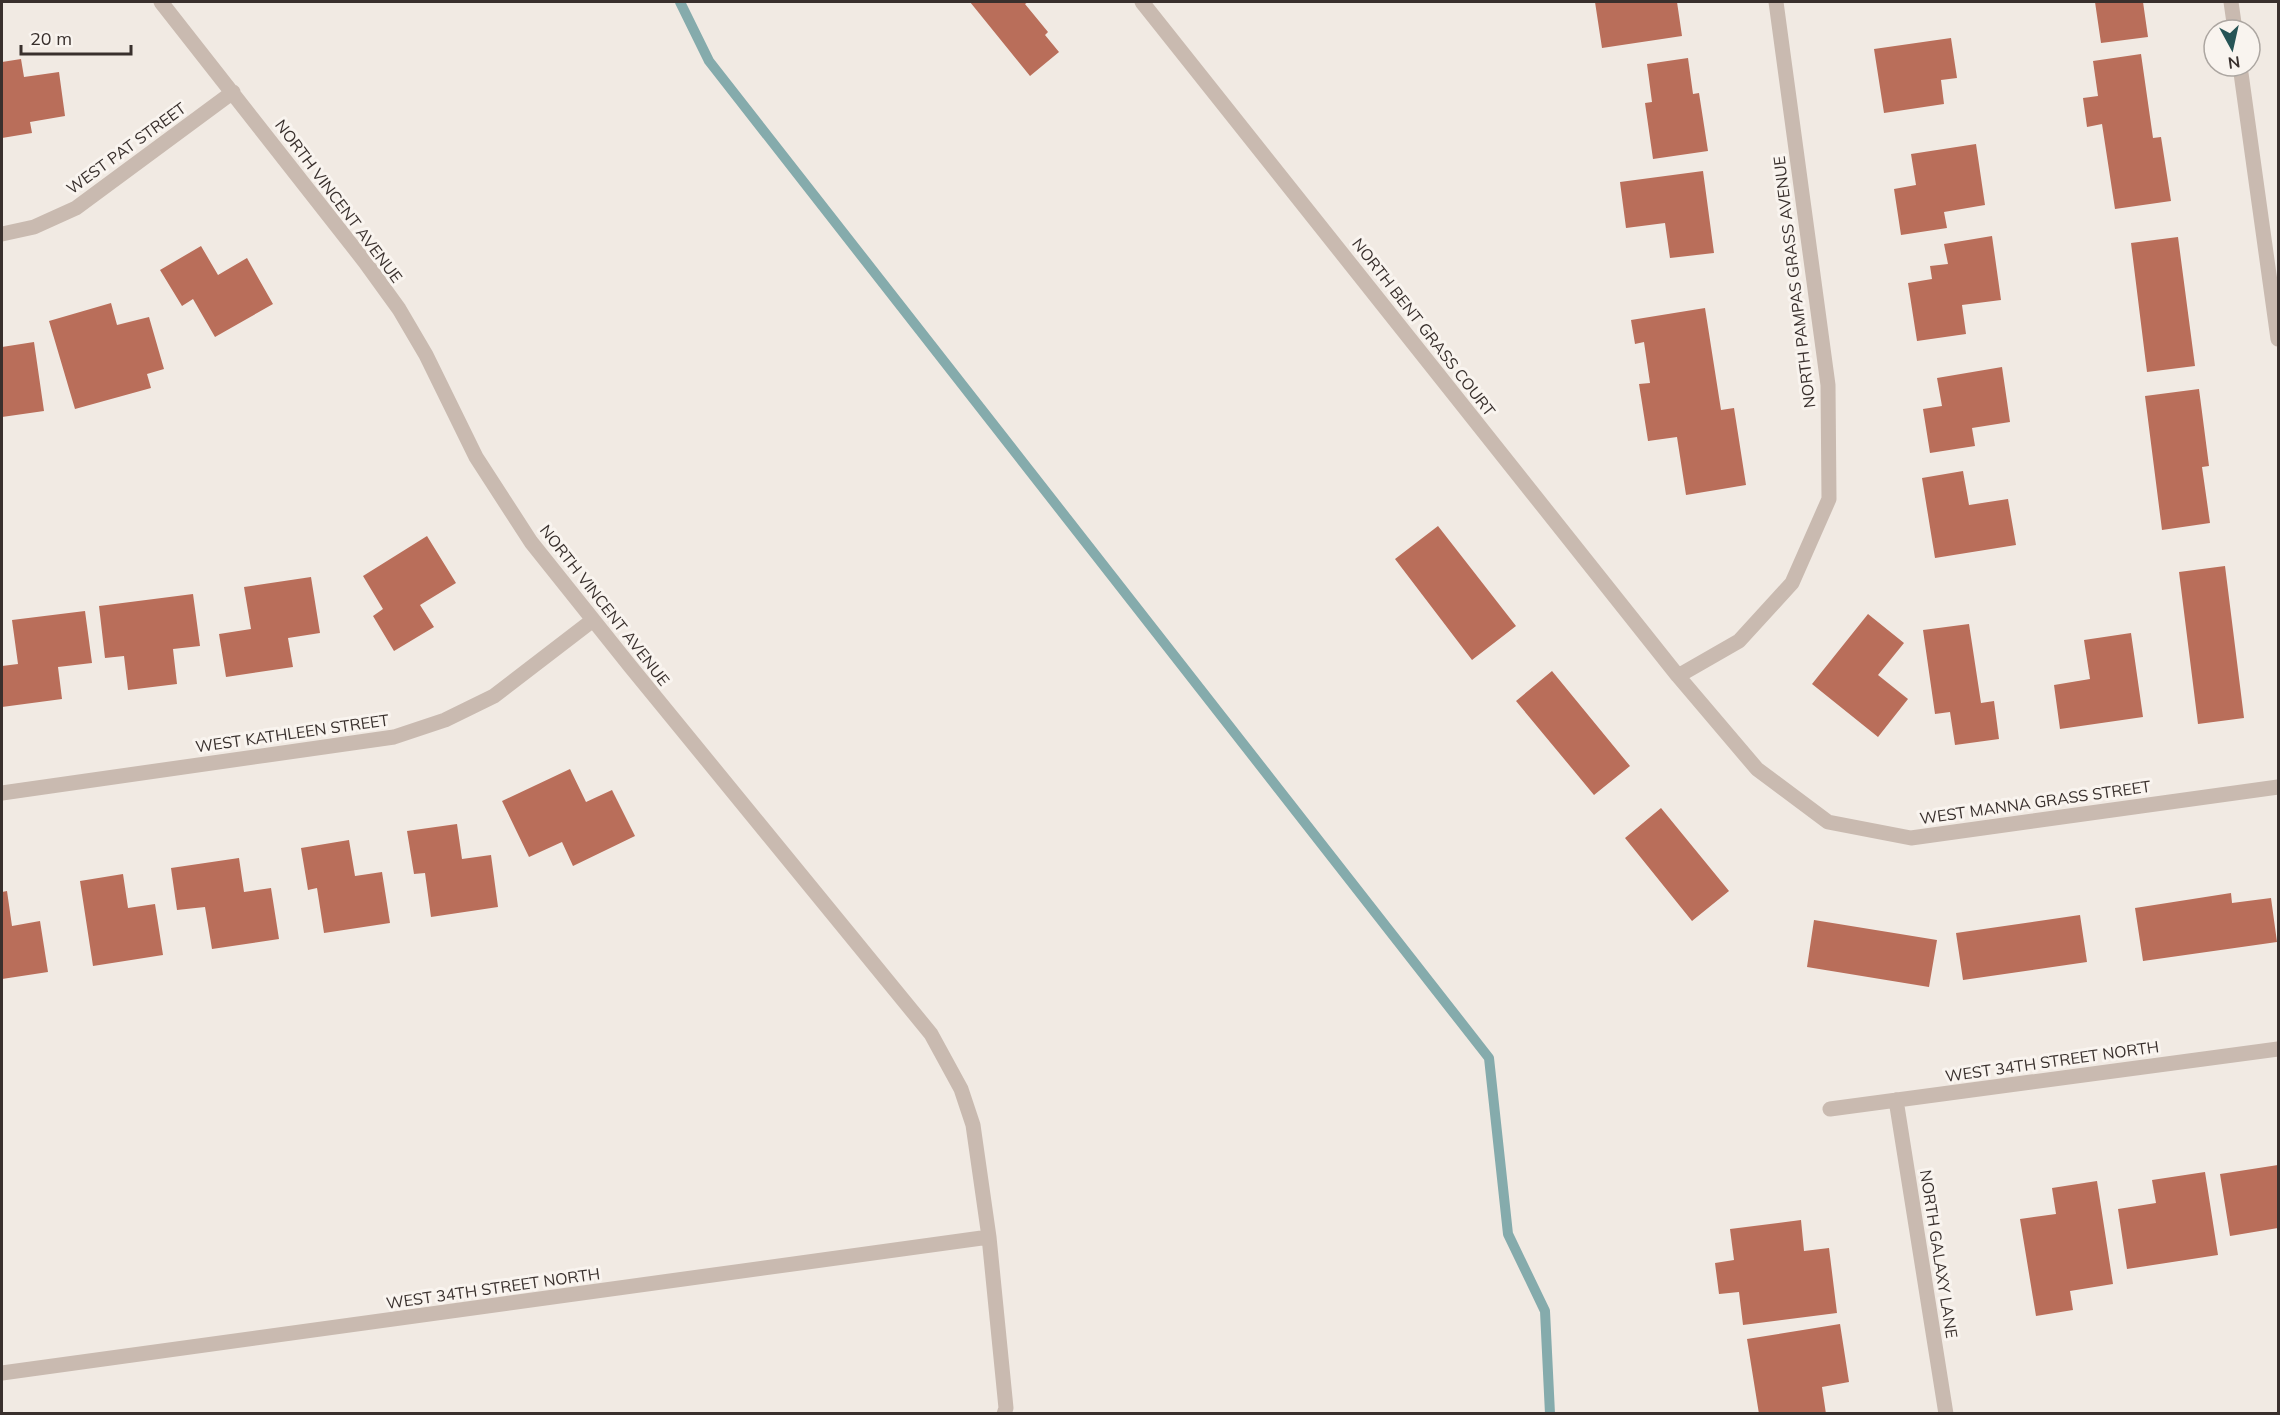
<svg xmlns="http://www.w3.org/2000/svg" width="2280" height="1415" viewBox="0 0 2280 1415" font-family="Mulish,sans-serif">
<rect width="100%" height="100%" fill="#f1eae3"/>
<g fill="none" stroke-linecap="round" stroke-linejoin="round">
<path stroke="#85abac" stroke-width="10" d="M680,2L709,61L1489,1058L1508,1234L1545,1311L1550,1414"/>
</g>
<path fill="#b96e5a" d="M970,2H1028L1025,4L1048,32L1045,35L1059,52L1030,76Z
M1595,2H1677L1682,36L1602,48Z
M2095,2H2143L2148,37L2101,43Z
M1951,38L1957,78L1941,80L1944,104L1884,113L1874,49Z
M2141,54L2153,138L2161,137L2171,201L2115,209L2102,124L2087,127L2083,98L2098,96L2093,61Z
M1688,58L1693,94L1699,93L1708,151L1653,159L1645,103L1652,102L1647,64Z
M21,59L24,77L59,72L65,116L30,122L32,133L2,138V62Z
M1976,144L1985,205L1944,212L1947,228L1901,235L1894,189L1916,185L1911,154Z
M1703,171L1714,253L1670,258L1665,223L1626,228L1620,182Z
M1992,236L2001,300L1962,305L1966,334L1917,341L1908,283L1932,279L1930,266L1948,264L1944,244Z
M2178,237L2195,366L2147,372L2131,243Z
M201,246L218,275L247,258L273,304L215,337L193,299L182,306L160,270Z
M111,303L117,325L149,317L164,369L147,374L151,388L75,409L49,321Z
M1705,308L1721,410L1734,408L1746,485L1686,495L1677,437L1648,441L1639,384L1650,383L1644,342L1635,344L1631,320Z
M34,342L44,411L2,417V347Z
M2002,367L2010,422L1972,428L1975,446L1930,453L1923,409L1942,406L1937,378Z
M2199,389L2209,466L2202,467L2210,523L2162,530L2145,396Z
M1963,471L1969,505L2008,499L2016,545L1935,558L1922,478Z
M1438,526L1516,626L1472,660L1395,559Z
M427,536L456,583L420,605L434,627L394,651L373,616L383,609L363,576Z
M2225,566L2244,718L2198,724L2179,572Z
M311,577L320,633L288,638L293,667L226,677L219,634L251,629L244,587Z
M193,594L200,646L173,649L177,684L128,690L124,656L105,658L99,606Z
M85,611L92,663L58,667L62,699L2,707V666L18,664L12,620Z
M1868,614L1904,643L1878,675L1908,699L1878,737L1812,684Z
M1969,624L1981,703L1994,701L1999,739L1955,745L1950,712L1935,714L1923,630Z
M2131,633L2143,717L2060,729L2054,685L2090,679L2084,640Z
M1552,671L1630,766L1594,795L1516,701Z
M570,769L586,802L612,790L635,836L573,866L562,842L529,857L502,801Z
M1661,808L1729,891L1692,921L1625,838Z
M457,824L462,859L491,855L498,907L431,917L425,873L414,874L407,831Z
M349,840L355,876L382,872L390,923L324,933L317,888L308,890L301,848Z
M239,858L244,892L271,888L279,939L212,949L205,907L177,910L171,868Z
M123,874L128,908L155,904L163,955L93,966L80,881Z
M7,891L12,926L40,921L48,972L2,979V892Z
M2231,893L2232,903L2271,898L2277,942L2143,961L2135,908Z
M2080,915L2087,962L1963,980L1956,933Z
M1814,920L1937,940L1929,987L1807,967Z
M2278,1165V1228L2230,1236L2220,1174Z
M2205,1172L2218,1255L2127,1269L2118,1209L2156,1203L2152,1180Z
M2097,1181L2113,1284L2070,1291L2073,1310L2036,1316L2020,1219L2056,1214L2052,1188Z
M1801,1220L1804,1251L1829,1248L1837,1313L1743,1325L1739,1292L1719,1294L1715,1263L1734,1260L1730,1229Z
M1840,1324L1849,1382L1822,1387L1826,1414H1759L1747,1339Z"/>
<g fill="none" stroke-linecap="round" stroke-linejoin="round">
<path stroke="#c9bab0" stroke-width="15" d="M161,2L365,262L399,309L426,355L476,457L531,542L630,666L931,1034L961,1089L973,1125L989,1237L1006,1408L1004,1414
M1142,2L1678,676L1757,769L1828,822L1911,838L2278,787
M2231,2L2235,30
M2240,66L2278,339
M2,234L34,227L76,208L233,92
M1678,676L1739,641L1792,583L1829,499L1828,385L1776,2
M2,793L394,737L445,720L494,696L593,620
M1896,1100L1946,1414
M1830,1109L2278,1049
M2,1373L989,1237"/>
</g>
<g text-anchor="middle" stroke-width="6" stroke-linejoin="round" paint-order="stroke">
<g font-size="16" fill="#39302d" stroke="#f9f4ef">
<text transform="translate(126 148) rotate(-36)" y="6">WEST PAT STREET</text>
<text transform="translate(339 201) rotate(53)" y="6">NORTH VINCENT AVENUE</text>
<text transform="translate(1794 282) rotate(-97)" y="6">NORTH PAMPAS GRASS AVENUE</text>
<text transform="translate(1424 327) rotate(52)" y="6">NORTH BENT GRASS COURT</text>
<text transform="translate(605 605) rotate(52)" y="6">NORTH VINCENT AVENUE</text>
<text transform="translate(292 733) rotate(-8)" y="6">WEST KATHLEEN STREET</text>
<text transform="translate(2035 802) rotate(-8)" y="6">WEST MANNA GRASS STREET</text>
<text transform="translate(2052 1061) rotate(-8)" y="6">WEST 34TH STREET NORTH</text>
<text transform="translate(1939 1254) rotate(81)" y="6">NORTH GALAXY LANE</text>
<text transform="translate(493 1288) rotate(-8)" y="6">WEST 34TH STREET NORTH</text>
</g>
</g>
<rect width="2280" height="1415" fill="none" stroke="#39302d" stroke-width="6"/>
<g transform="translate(2232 48) rotate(172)"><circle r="28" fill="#f9f4ef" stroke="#aca6a1" stroke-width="1.5"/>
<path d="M0-4.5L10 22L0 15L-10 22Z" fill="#265456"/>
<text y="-9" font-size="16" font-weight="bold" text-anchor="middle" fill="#39302d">N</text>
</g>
<path d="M21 45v9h110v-9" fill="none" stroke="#39302d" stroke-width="3"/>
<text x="30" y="45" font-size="18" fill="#39302d" stroke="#f9f4ef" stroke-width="4.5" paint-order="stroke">20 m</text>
</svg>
